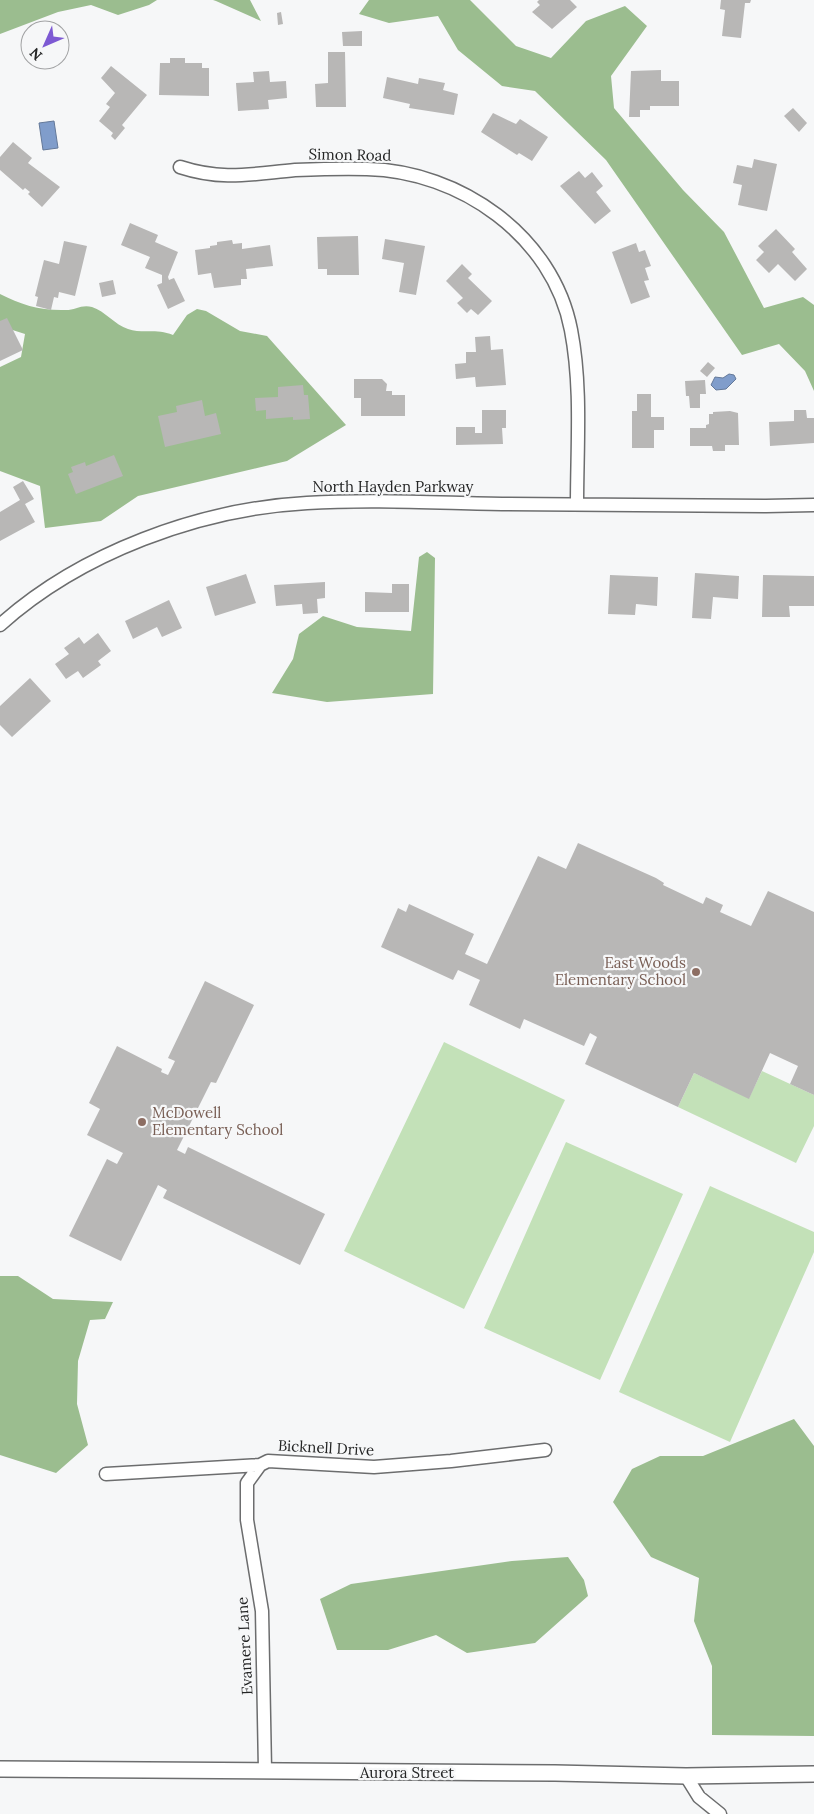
<svg xmlns="http://www.w3.org/2000/svg" width="814" height="1814" viewBox="0 0 814 1814" font-family="Lora,serif">
<rect width="100%" height="100%" fill="#f6f7f8"/>
<path fill="#c3e1b8" d="M444,1042L565,1100L464,1309L344,1251Z
M762,1071L814,1095V1126L796,1163L678,1107L694,1073L749,1098Z
M566,1142L683,1194L600,1380L484,1328Z
M710,1186L814,1232V1252L730,1442L619,1392Z"/>
<path fill="#9bbd8f" d="M0,0H157L149,5L118,15L91,5L58,12L0,34Z
M213,0H250L261,21L216,1Z
M369,0H470L516,46L551,58L586,21L625,6L647,26L611,76L614,108L683,190L724,232L764,308L803,297L814,305V391L805,371L779,344L742,355L606,160L535,91L502,86L458,50L438,16L389,23L359,14Z
M0,294C21,305 42,311 66,310C75,310 82,304 92,307C105,311 115,325 128,329C142,334 156,328 173,335L187,315L197,309L206,311L240,331L267,336L346,425L287,461L138,496L101,521L45,528L40,486L0,471V367L21,357L25,334L0,326Z
M427,552L435,558L433,694L327,702L272,693L293,659L299,634L323,616L357,627L411,631L419,557Z
M0,1276H18L53,1299L113,1302L105,1319L90,1320L78,1361L77,1404L88,1445L56,1473L0,1455Z
M794,1419L814,1446V1736L712,1735V1666L694,1621L699,1578L651,1557L613,1502L632,1469L660,1456H703Z
M568,1557L584,1580L588,1596L535,1643L467,1653L436,1635L388,1650H337L320,1599L351,1584L512,1561Z"/>
<path fill="#809dcb" stroke="#647999" d="M54,121L58,148L43,150L39,123Z
M729,374L734,375L736,379L726,389L716,390L711,385L715,377L723,378Z"/>
<path fill="#b8b7b6" d="M539,0H570L577,7L552,29L532,12L540,5L537,2Z
M721,0H751L750,3H745L741,38L722,36L725,10L720,9Z
M281,12L283,24L278,25L277,13Z
M362,31V46H343L342,32Z
M328,52H345L346,107H316L315,84L328,83Z
M170,58H185V63H202V68H209V96L159,95L160,63H170Z
M111,66L147,95L122,125L125,128L115,140L111,136L113,133L99,121L110,107L106,104L115,93L101,78Z
M661,70V81H679V106H650V110H640V117H629L631,71Z
M269,71L270,82L286,81L287,98L268,100L269,109L238,111L236,83L254,82L253,72Z
M387,77L418,84L419,78L445,83L443,90L458,94L454,115L409,108L410,104L383,98Z
M793,108L807,123L799,132L784,116Z
M493,113L516,124L520,119L548,137L532,161L519,153L517,155L481,132Z
M13,142L32,158L28,163L60,187L42,207L28,194L30,192L25,188L23,190L0,170V157Z
M754,159L777,164L767,211L738,205L742,185L733,183L737,165L752,168Z
M579,171L585,178L592,172L603,186L596,192L611,211L595,224L560,186Z
M130,223L158,235L155,242L178,252L168,277L169,280L174,278L185,301L168,309L157,285L162,283V275L145,268L150,257L121,245Z
M776,229L795,249L792,252L807,269L795,281L778,264L769,273L756,260L764,252L758,246Z
M358,236L359,275H327V269H318L317,237Z
M385,239L425,246L416,295L399,292L404,263L382,259Z
M232,240L233,244L242,243V249L270,245L273,266L246,269L247,279H241V285L214,288L211,273L198,275L195,250L210,248V246L217,245V242Z
M64,241L87,246L75,296L59,292L58,298L54,297L51,310L36,306L38,297L35,296L44,260L59,264Z
M636,243L639,252L645,250L651,266L645,268L649,280L644,281L650,297L631,304L612,252Z
M462,264L472,274L468,278L492,301L478,315L471,309L467,313L457,303L463,298L446,281Z
M113,280L116,294L102,297L99,283Z
M7,318L23,350L0,361V321Z
M490,336L491,350L503,349L506,385L476,387L475,377L456,379L455,364L466,363V352H476L475,337Z
M708,362L715,368L707,377L700,371Z
M354,379H382L387,384L386,391H392V395H405V416H361V398H354Z
M705,380L706,394H700V408H690L689,396H686L685,381Z
M303,385L304,395H308L310,419L293,420V417L266,419V410L256,411L255,398L278,397V387Z
M637,394H651V417H664V430H654V448H632V411H637Z
M202,400L205,416L216,413L221,434L165,447L158,416L177,412L176,406Z
M482,410H506V428H502L503,444L456,445V427H475V433H482Z
M794,410H806L807,418H814V443L770,446L769,422L794,421Z
M730,411L738,413L739,445H725V451H713L712,446H690V428H706V425L709,424V414H713V412Z
M114,455L123,476L76,494L68,474L73,472L71,467L85,462L86,466Z
M23,481L34,499L25,504L35,522L0,541V512L20,500L13,487Z
M695,573L739,576L738,599L713,597L711,619L692,618Z
M246,574L256,603L215,616L206,587Z
M610,575L658,577L657,606L636,604L635,615L608,614Z
M763,575L814,576V606H789L790,617H762Z
M325,582V598L317,599L318,613L303,614L302,604L276,606L274,585Z
M392,584H409V612H365V592L392,593Z
M169,600L182,628L162,637L157,627L133,639L125,621Z
M98,633L111,651L98,661L101,665L83,678L78,671L66,679L55,664L69,654L64,648L79,637L84,644Z
M30,678L51,701L12,737L0,725V706Z
M578,843L656,878L664,883L663,885L703,904L706,897L723,905L720,912L751,926L768,891L814,912V1095L790,1084L798,1066L770,1053L749,1099L694,1073L678,1107L585,1064L597,1037L590,1033L584,1046L524,1019L520,1029L469,1005L480,980L458,970L453,980L381,947L398,908L406,912L409,904L474,934L465,954L487,964L538,856L566,869Z
M205,981L254,1005L216,1083L211,1082L177,1150L185,1154L188,1147L325,1214L300,1265L163,1198L167,1190L158,1185L121,1261L69,1236L107,1159L117,1164L123,1153L87,1135L100,1109L89,1103L117,1046L162,1069L161,1072L168,1075L175,1061L168,1058Z"/>
<g fill="none" stroke-linecap="round" stroke-linejoin="round">
<defs>
<path id="minor" d="M180,167C223,181 251,174 295,170C319,169 344,168 367,169C460,171 553,236 571,330C582,387 577,446 577,504
M0,625C80,553 199,509 307,503C373,499 440,503 507,504C593,505 680,505 766,506L814,505
M260,1465L247,1483V1520L262,1611L265,1770
M106,1474L260,1465L268,1461L374,1467L451,1461L545,1450
M686,1776L699,1797L720,1814"/>
<path id="tertiary" d="M0,1769L555,1773L686,1776L814,1774"/>
</defs>
<use href="#minor" stroke="#6c6d6e" stroke-width="15"/>
<use href="#tertiary" stroke="#6c6d6e" stroke-width="18"/>
<use href="#minor" stroke="#fff" stroke-width="12"/>
<use href="#tertiary" stroke="#fff" stroke-width="15"/>
</g>
<g fill="#8d6e63" stroke="#f6f7f8" stroke-width="2">
<circle cx="696" cy="972" r="5"/>
<circle cx="142" cy="1122" r="5"/>
</g>
<g text-anchor="middle" stroke-width="4.5" stroke-linejoin="round" paint-order="stroke">
<g font-size="15" fill="#242525" stroke="#f6f7f8">
<text transform="translate(350 155) rotate(1)" y="5">Simon Road</text>
<text x="393" y="492">North Hayden Parkway</text>
<text transform="translate(326 1448) rotate(3)" y="5">Bicknell Drive</text>
<text transform="translate(245 1646) rotate(-93)" y="5">Evamere Lane</text>
<text x="407" y="1778">Aurora Street</text>
</g>
<g font-size="15" fill="#785e54" stroke="#f6f7f8" text-anchor="end">
<text x="686" y="968">East Woods<tspan x="686" dy="17">Elementary School</tspan></text>
<text x="152" y="1118" text-anchor="start">McDowell<tspan x="152" dy="17">Elementary School</tspan></text>
</g>
</g>
<g transform="translate(45 45) rotate(225)"><circle r="24" fill="#f6f7f8" stroke="#a2a3a4"/>
<path d="M0-4L9 19L0 12L-9 19Z" fill="#7d59d3"/>
<text y="-8" font-size="14" font-weight="bold" text-anchor="middle" fill="#242525">N</text>
</g>
</svg>
